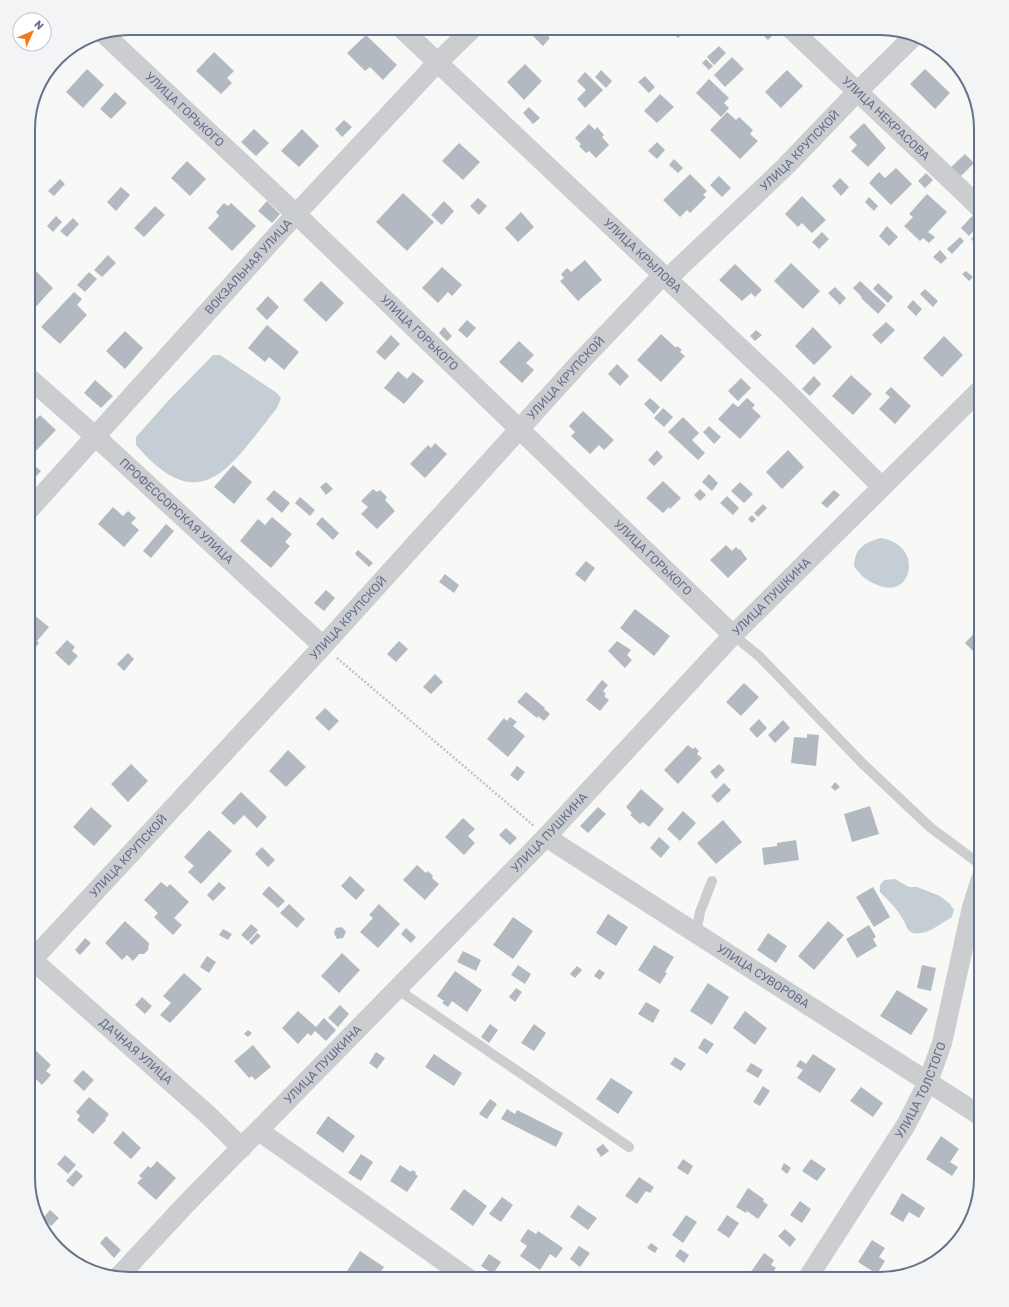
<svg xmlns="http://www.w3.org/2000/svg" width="1009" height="1307" viewBox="0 0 1009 1307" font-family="Rubik,sans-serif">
<rect width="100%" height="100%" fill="#f8f9f6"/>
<path fill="#c6ced5" d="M213,355H220L277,393L281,398L277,408C231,465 202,522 136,445V437L168,401Z
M880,538C926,544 912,603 875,584C866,580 860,575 854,566C855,548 864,543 880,538Z
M895,879L909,887H917L940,896L950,904L954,910L952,917C942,923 926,936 913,933C907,931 906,925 904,921C898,910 889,901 880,892V885L884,880Z"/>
<path fill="#b3b9c1" d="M530,28H540L550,38L543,46L528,31Z
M579,28H591L585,34Z
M672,28H688L678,38L670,30Z
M709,28H720L715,34Z
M759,28H771L776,32L768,40L758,30Z
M366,35L397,65L383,80L370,67L365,71L347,53Z
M719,46L726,53L714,65L707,57Z
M214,52L234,71L227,78L232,83L221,94L196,71Z
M732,57L744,69L725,87L714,75Z
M706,59L713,66L709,70L702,63Z
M525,64L542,81L524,100L507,82Z
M87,69L104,85L83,108L66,92Z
M925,69L950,93L935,109L910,84Z
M601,70L612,81L606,88L595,77Z
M787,70L803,86L781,108L765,92Z
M585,72L603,90L585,108L577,99L586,90L577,81Z
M645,76L655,87L649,93L638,82Z
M709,79L729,98L724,103L729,108L721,117L696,93Z
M115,92L127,103L111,119L100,109Z
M660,94L674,107L657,123L644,111Z
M529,107L540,118L533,124L523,113Z
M727,112L736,120L739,117L753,130L750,134L758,141L740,159L710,130Z
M344,120L352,127L342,137L335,129Z
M864,123L886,148L868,167L851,151L857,145L849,137Z
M589,124L595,130L597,127L604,135L602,137L609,145L596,158L589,151L586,153L579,146L581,144L575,138Z
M254,129L269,143L256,156L241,142Z
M302,129L319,146L299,167L281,151Z
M657,142L665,150L657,159L648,151Z
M459,143L480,162L463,180L442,161Z
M965,154L974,163L960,177L950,168Z
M674,159L683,168L678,173L669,165Z
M187,161L206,179L190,196L171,178Z
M896,168L912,184L891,205L869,183L879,172L885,178Z
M926,173L933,180L925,188L918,181Z
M690,174L707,191L703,195L706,197L690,213L687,210L680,217L663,200Z
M719,176L731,188L722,197L710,185Z
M840,178L849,187L841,196L832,186Z
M60,179L65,184L54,196L48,191Z
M121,187L130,195L116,211L107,202Z
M403,193L434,222L407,251L376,222Z
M927,194L947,212L928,232L935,237L929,243L923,238L920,241L904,226L913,217L909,214Z
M802,196L826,220L812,233L802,223L798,227L785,214Z
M869,197L878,206L874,211L865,202Z
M478,198L487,206L479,215L470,206Z
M267,201L280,214L272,223L258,211Z
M444,201L454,211L442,225L431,215Z
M224,203L228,206L231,203L256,226L232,251L208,228L219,216L216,212Z
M155,206L165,215L144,237L134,228Z
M521,212L534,227L518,242L505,228Z
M56,216L62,222L53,232L47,226Z
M972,216L980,224L969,236L961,228Z
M73,218L79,224L67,237L60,231Z
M887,226L898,237L889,246L879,236Z
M981,229V249L971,239Z
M822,232L829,239L819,249L812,242Z
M960,237L964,241L952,254L947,249Z
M940,250L947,258L941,264L933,257Z
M108,255L116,263L102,277L94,270Z
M585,260L602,280L578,301L560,281L564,278L561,274L567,268L571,272Z
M791,263L820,291L803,309L774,281Z
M735,264L762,290L755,297L751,293L742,301L719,280Z
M442,267L462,285L452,296L448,292L438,303L422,288Z
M35,270L53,288L31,312L28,309V277Z
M966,271L973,277L969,281L962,274Z
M89,272L97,279L85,292L77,285Z
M321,281L344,303L326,322L303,300Z
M860,281L886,305L878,314L861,298L862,297L853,288Z
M878,283L893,297L888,303L873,289Z
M835,287L846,298L840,305L828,293Z
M925,289L938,301L933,307L920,294Z
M74,292L82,299L77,305L87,315L60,344L41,327Z
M268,296L279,307L267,320L256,309Z
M913,300L922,309L916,316L907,307Z
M467,320L476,328L467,338L458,330Z
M886,322L895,330L881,344L872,335Z
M267,325L299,352L284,370L269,357L265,362L248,348Z
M444,327L452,336L447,341L439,333Z
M813,327L832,347L814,365L795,346Z
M756,330L762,335L755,341L750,336Z
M125,331L143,348L125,369L106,351Z
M661,334L676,348L677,346L682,350L680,352L685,356L661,382L637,360Z
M391,335L400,344L385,360L376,352Z
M944,336L963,355L942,377L923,358Z
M519,341L534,355L526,363L534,370L522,383L499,362Z
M617,364L629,376L620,386L608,374Z
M398,371L407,379L413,372L424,381L404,404L384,388Z
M851,375L872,394L853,415L832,396Z
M814,376L821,384L810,396L802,389Z
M741,378L751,388L738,401L728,391Z
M95,380L113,396L101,408L84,393Z
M891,387L911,406L895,424L879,409L890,397L885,393Z
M650,398L660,407L654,414L644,404Z
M747,398L755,405L752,408L761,416L740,439L718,419L733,403L738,407Z
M663,408L673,417L664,427L654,418Z
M583,411L614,440L604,450L599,445L590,454L571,436L575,432L569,426Z
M40,415L56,430L34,453L28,448V428Z
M683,417L699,433L692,440L705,453L698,460L668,432Z
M709,426L721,437L714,444L703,432Z
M435,443L447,454L425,478L410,464L428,445L431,448Z
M657,450L663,457L654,466L648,460Z
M788,450L804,467L782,489L766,472Z
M28,460L41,471L29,484L28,483Z
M233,465L252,482L234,504L214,487Z
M709,474L718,483L712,491L702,482Z
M663,481L681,498L670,509L669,507L663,513L646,498Z
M326,482L333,489L326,495L320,487Z
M740,482L753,494L744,503L731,491Z
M373,489L377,492L380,490L387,497L385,500L395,511L377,529L361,514L368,507L361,501Z
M700,489L706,495L700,501L694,495Z
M274,490L290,503L282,513L266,499Z
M834,490L840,495L827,508L821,503Z
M727,496L739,508L733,515L720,503Z
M300,497L315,510L310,516L295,503Z
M763,504L767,508L758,517L754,513Z
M113,507L123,516L128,511L136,518L131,523L139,530L124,547L98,524Z
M752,515L756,519L752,523L748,519Z
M272,517L292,534L285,542L290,546L271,568L240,541L258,519L265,525Z
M322,517L339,533L333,540L316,524Z
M166,524L174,531L151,558L143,551Z
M726,545L732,551L736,547L739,550L740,549L747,559L728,578L710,560Z
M358,550L373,563L369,567L355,554Z
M586,561L595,568L585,582L575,574Z
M445,574L459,585L454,593L439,582Z
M326,590L335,598L324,611L314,603Z
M635,609L670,636L654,656L620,628Z
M34,615L49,627L37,641L39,643L28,656V622Z
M980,627L981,649L976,654L965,643Z
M67,640L75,647L72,651L78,656L69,666L55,653Z
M399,641L408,649L396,662L387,654Z
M617,641L631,650L627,655L632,660L625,668L608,651Z
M128,653L134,659L124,671L117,664Z
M435,674L443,682L431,694L423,687Z
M602,680L608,685L603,691L606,694L604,696L609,700L600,711L586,700Z
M744,683L759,697L741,716L726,702Z
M526,692L545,708L544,709L550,714L544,721L538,716L537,718L517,702Z
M325,708L339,721L329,731L315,718Z
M510,717L517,722L513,726L525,736L508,757L487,739L504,718L507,721Z
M759,719L767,728L757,738L749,729Z
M783,720L790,728L775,743L768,735Z
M807,734L819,735L816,766L791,763L794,737L807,738Z
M688,745L693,749L695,747L699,751L697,754L702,758L678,784L664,770Z
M288,750L306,767L286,787L269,771Z
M131,764L148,781L128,802L111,784Z
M719,764L725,770L716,779L710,772Z
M517,766L525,772L518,781L510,775Z
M835,782L840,787L835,791L831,787Z
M724,783L731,790L718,803L711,796Z
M641,789L664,809L649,827L643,822L640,824L630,815L632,813L626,807Z
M241,792L267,817L257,828L244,815L234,825L221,813Z
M870,806L879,834L852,842L844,814Z
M91,807L112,826L94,846L73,827Z
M598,807L606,814L588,833L580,826Z
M683,811L696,823L680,841L667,829Z
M463,818L475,829L468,836L475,843L464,855L445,837Z
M723,820L742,842L716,864L697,843Z
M506,828L517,838L510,845L499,835Z
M209,830L232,851L201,884L188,872L194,866L184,857Z
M659,837L670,847L661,858L650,848Z
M796,840L799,860L764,865L762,848L777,846V843Z
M262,847L275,860L268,867L255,854Z
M417,865L426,873L428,871L433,876L432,878L439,884L425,900L403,880Z
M350,876L365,890L356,900L341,886Z
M161,882L167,887L170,884L189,902L174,918L182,925L173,935L154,917L158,913L144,900Z
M219,882L226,888L213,901L207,895Z
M269,886L285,901L278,908L262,894Z
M873,887L890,917L874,927L856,897Z
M289,904L305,919L297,928L280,913Z
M379,904L400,924L378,948L360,932L373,918L369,915Z
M608,914L628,927L616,946L596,933Z
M513,917L533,931L513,959L493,945Z
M125,921L149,943L148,950L144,954H139L133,961L127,955L122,960L105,943Z
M828,921L844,935L814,970L798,956Z
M251,924L258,930L248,941L241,935Z
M869,925L876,937L873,939L877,946L857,958L846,939Z
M342,927L346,932L343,938L337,939L334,933L336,928Z
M406,928L416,937L411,943L401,934Z
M223,929L232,934L228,940L219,935Z
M257,933L261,936L252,945L249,942Z
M768,933L787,946L776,963L757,950Z
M85,938L91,943L80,955L75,950Z
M654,945L674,957L665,972L667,973L660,984L638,970Z
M463,951L481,960L476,971L457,962Z
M342,953L360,970L339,993L321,976Z
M207,956L216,962L209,973L200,967Z
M518,965L531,974L525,984L511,975Z
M922,965L936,968L931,991L917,988Z
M577,966L582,970L575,978L570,974Z
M599,969L605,973L600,980L594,976Z
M455,971L482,990L467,1012L452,1001L448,1007L442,1003L444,1001L437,996Z
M184,973L202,989L170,1023L160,1015L171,1003L163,996Z
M708,983L729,997L712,1025L690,1011Z
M516,988L522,992L515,1002L509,997Z
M897,990L928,1009L911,1035L880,1016Z
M142,997L152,1006L145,1014L135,1005Z
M646,1002L660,1010L653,1023L638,1014Z
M340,1005L349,1014L338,1027L328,1018Z
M298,1011L316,1027L324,1018L336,1030L326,1041L315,1031L311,1036L308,1033L298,1044L282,1028Z
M745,1011L767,1028L755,1045L733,1028Z
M490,1024L498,1030L489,1043L481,1037Z
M534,1024L546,1033L534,1051L521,1043Z
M248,1030L252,1033L248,1037L244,1034Z
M704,1038L714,1044L707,1054L698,1048Z
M253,1045L271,1067L255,1080L252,1076L249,1078L234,1061Z
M33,1048L51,1065L46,1071L51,1075L42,1085L28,1071V1066L31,1062L28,1059L31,1054L29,1052Z
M376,1052L385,1058L377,1069L369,1063Z
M434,1054L462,1073L454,1086L425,1067Z
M813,1054L836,1069L820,1093L797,1078L803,1070L796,1066L800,1060L806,1064Z
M675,1057L686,1064L681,1071L670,1064Z
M751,1063L763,1070L758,1078L746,1071Z
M83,1070L94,1080L84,1091L73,1081Z
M611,1078L633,1092L618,1114L596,1099Z
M763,1086L770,1091L760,1106L753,1102Z
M861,1087L883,1103L873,1117L850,1101Z
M89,1097L109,1114L105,1119L106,1120L93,1134L77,1120L80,1116L76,1112Z
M490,1099L497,1104L487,1119L479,1114Z
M507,1109L515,1114L517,1110L563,1133L556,1147L501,1119Z
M328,1116L355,1136L343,1153L316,1133Z
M123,1131L141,1148L131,1159L113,1143Z
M941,1136L959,1149L950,1162L958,1167L952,1176L926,1159Z
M603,1144L609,1151L601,1157L596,1149Z
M361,1154L373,1162L361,1181L348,1173Z
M65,1155L76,1165L68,1174L57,1164Z
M683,1159L693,1166L688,1175L677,1168Z
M811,1159L826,1169L817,1181L802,1171Z
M157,1161L176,1178L156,1200L137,1183L142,1178L139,1176L148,1166L151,1168Z
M784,1163L791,1168L787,1174L781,1169Z
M400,1165L411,1172L412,1170L416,1172L415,1174L418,1176L407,1192L390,1181Z
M76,1170L83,1176L73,1187L66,1181Z
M639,1177L654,1187L650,1193L646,1191L637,1204L625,1196Z
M748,1188L764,1199L763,1201L768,1205L758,1219L747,1211L746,1213L736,1207Z
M464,1189L487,1206L473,1226L450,1209Z
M902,1193L925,1208L919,1218L909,1212L903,1222L890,1214Z
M502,1197L513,1205L501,1222L489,1214Z
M800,1201L811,1209L802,1223L790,1215Z
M578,1205L597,1218L588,1230L570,1217Z
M50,1210L59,1218L51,1226L43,1218Z
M686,1215L697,1222L683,1243L672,1235Z
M727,1215L739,1223L729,1238L717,1230Z
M528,1229L536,1234L538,1231L563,1248L556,1258L550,1254L540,1270L520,1256L527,1246L520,1241Z
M785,1229L796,1239L790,1247L778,1236Z
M106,1236L121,1250L114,1258L100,1243Z
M872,1240L885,1248L879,1257L885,1261L877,1274L858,1262Z
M651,1243L658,1248L655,1253L647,1248Z
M579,1246L590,1253L580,1267L570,1259Z
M680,1249L689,1255L684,1263L675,1256Z
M360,1251L384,1267L376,1279H348L344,1276Z
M764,1253L774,1260L771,1265L776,1268L771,1275L769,1279H746Z
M489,1254L501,1262L493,1274L481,1266Z
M583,1275L588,1279H579Z"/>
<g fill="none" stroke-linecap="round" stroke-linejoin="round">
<path stroke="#c1c3c6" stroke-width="2.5" stroke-dasharray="2 2" stroke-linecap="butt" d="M337,658L534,826"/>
<path stroke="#cbcdd1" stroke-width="10" d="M733,635L759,656L862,763L931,828L981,865
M696,933L700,912L712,881
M397,989L629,1147"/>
<g stroke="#cbcdd1" stroke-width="20">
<path id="s1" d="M401,28L785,390L881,486"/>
<path id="s2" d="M790,28C854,89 918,148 981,209"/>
<path id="s3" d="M103,33L296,214L733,635"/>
<path id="s4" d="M667,279L785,167L857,92L914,36"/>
<path id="s5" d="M28,377L96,437L323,646"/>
<path id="s6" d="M28,511L296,214L437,63L473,28"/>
<path id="s7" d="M546,837L981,1116"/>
<path id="s8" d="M28,956L207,1114L242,1148"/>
<path id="s9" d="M32,960L323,646L581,361L663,275"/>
<path d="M259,1131L469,1279"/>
<path id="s10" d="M119,1276L186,1204L546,837L733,635L981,389"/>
<path id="s11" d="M807,1279L906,1125L928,1082L942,1043L972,907L981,879"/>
</g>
</g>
<g text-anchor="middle" stroke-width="4" stroke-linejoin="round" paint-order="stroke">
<g font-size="12" fill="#65728a" stroke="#fff">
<text dy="4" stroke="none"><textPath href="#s3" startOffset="112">УЛИЦА ГОРЬКОГО</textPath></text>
<text dy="4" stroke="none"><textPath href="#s2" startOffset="132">УЛИЦА НЕКРАСОВА</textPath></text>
<text dy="4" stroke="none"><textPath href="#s4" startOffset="185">УЛИЦА КРУПСКОЙ</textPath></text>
<text dy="4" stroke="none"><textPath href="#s1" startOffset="332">УЛИЦА КРЫЛОВА</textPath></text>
<text dy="4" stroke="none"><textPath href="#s6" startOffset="329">ВОКЗАЛЬНАЯ УЛИЦА</textPath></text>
<text dy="4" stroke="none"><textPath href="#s3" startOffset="436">УЛИЦА ГОРЬКОГО</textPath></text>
<text dy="4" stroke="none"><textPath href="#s9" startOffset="790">УЛИЦА КРУПСКОЙ</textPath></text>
<text dy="4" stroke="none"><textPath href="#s5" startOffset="200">ПРОФЕССОРСКАЯ УЛИЦА</textPath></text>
<text dy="4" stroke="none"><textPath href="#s3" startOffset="760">УЛИЦА ГОРЬКОГО</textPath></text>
<text dy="4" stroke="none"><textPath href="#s10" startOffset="942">УЛИЦА ПУШКИНА</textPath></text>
<text dy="4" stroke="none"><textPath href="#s9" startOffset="466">УЛИЦА КРУПСКОЙ</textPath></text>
<text dy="4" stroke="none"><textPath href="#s10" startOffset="618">УЛИЦА ПУШКИНА</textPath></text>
<text dy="4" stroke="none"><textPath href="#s9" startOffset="142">УЛИЦА КРУПСКОЙ</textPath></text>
<text dy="4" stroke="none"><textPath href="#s7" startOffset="258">УЛИЦА СУВОРОВА</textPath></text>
<text dy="4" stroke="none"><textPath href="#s8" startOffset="144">ДАЧНАЯ УЛИЦА</textPath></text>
<text dy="4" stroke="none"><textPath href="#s10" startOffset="294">УЛИЦА ПУШКИНА</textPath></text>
<text dy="4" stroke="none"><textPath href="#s11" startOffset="221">УЛИЦА ТОЛСТОГО</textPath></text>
</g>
</g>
<path d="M0 0H1009V1307H0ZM129 35H880A94 94 0 0 1 974 129V1178A94 94 0 0 1 880 1272H129A94 94 0 0 1 35 1178V129A94 94 0 0 1 129 35Z" fill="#f3f4f6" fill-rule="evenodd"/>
<path fill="none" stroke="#65728a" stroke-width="2" d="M129 35H880A94 94 0 0 1 974 129V1178A94 94 0 0 1 880 1272H129A94 94 0 0 1 35 1178V129A94 94 0 0 1 129 35Z"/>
<g transform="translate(32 32) rotate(45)"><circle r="19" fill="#ffffff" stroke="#c1c7d0"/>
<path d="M0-3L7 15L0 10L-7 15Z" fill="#f5781a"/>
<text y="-6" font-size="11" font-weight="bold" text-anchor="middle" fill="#65728a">N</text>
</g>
</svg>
